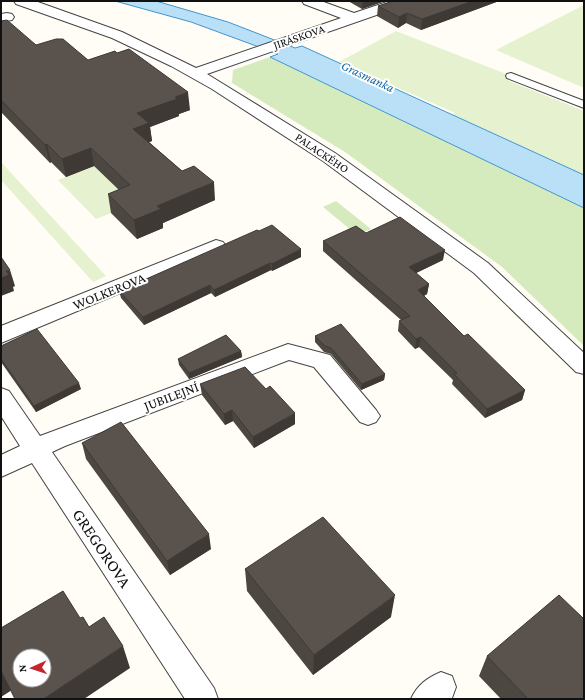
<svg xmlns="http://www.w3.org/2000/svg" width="585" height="700" viewBox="0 0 585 700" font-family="'Crimson Pro',serif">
<rect width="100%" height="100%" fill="#fffdf5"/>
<path fill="#d5ebbd" d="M270,57L584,208V346L502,267L345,152L232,83L233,70Z
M336,201L371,229L357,235L323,207Z"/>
<path fill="#e6f2cf" d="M584,5V88L496,50Z
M396,31L511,76L507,80L584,111V175L453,115L455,113L339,62Z
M1,162L106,276L93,282L1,180Z
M94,166L134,204L96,219L58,180Z"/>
<path fill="#b9e0f7" stroke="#3f96cf" d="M115,1H156L228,22L295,48L302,46L584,175V208L270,57L278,54L191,22Z"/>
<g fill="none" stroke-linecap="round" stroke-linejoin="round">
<defs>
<path id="service" d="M511,73L584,101V108L507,78L506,76L507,74Z"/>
<path id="minor" d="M14,1H35L122,32L196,68L341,18L304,4L302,1H321L354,13L390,1H410L408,4L207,74L335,153L488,263L584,353V374L576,372L474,273L323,161L212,89L171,66L112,38L16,4Z
M7,13L12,14L14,17L12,20L1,22V14Z
M216,240L223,242L226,246L223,250L1,343V326Z
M288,344L330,355L376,410L380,416L376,422L368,425L360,422L314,367L289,360L65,446L52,452L214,688L218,699H185L32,463L1,477V455L20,446L1,416V388L9,391L40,436Z
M441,672L452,676L456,687L452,698L411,699C417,685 427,678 441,672Z"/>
</defs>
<use href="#service" stroke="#444" stroke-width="2"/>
<use href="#minor" stroke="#444" stroke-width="2"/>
<use href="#service" fill="#fff" fill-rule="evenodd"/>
<use href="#minor" fill="#fff" fill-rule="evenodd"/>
</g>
<path fill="#4d4742" d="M348,1H385L362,9Z
M393,1H499L421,30L406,23L398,28L377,16L378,6Z
M1,21L36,45L88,60L190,110L179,114V116L150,127L152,141L149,142L215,200L163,223V228L137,239L111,213L108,194L119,190L94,166L66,177L51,162L50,163L1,112Z
M259,231L301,257L272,271L271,270L215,297L211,293L144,325L121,298L119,291Z
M366,233L443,260L416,273L429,284L427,294L424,296L464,336L525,390L522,400L485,418L452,384L453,380L419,347L415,349L398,331L399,321L401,320L323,251V241Z
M315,336L385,374L384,380L361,390L331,354L324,352L315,342Z
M1,346L81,389L36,412L1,362Z
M241,351L242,357L189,379L179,365L178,359Z
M200,384L295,424L254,448L233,421L225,425L202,395Z
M82,443L211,549L170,575L86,459Z
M245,569L391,617L313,675L247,591Z
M487,656L584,699H501L479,676Z"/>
<path fill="#3f3936" d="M363,1H385L362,9Z
M473,1H499L421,30L422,19Z
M407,13L406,23L398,28L399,17Z
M188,92L190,110L179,114V116L150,127L152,141L136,147L133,129L137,113L175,97Z
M47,144L51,162L50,163L45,145Z
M91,148L94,166L66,177L62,159Z
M214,182L215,200L163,223V228L137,239L134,220L157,206Z
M301,249V257L272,271V264Z
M445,250L443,260L408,277L409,267Z
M270,263L271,270L215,297L214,290Z
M10,270L15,286L13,287L14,291L1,296V278L6,271Z
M429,284L427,294L416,300L418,290Z
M210,285L211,293L144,325L143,317Z
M421,337L419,347L415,349L416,339Z
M241,351L242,357L189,379V373Z
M385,374L384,380L361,390L362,384Z
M79,383L81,389L36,412L34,406Z
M525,390L522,400L485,418L487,409Z
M232,410L233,421L225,425L224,414Z
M295,413V424L254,448L253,437Z
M209,534L211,549L170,575L167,561Z
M395,595L391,617L313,675L314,655Z
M123,646L130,668L84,699H43Z
M1,671L12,690L1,697Z"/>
<path fill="#5a524d" stroke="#3f3936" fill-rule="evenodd" d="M393,1H473L422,19L407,13L399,17L378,6Z
M7,20L36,45L56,39H63L88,60L115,51L117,53L129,49L188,92L175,97L177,99L137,113L149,123L133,129L182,171L194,166L214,182L157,206L161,209L134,220L108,194L130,185L91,148L62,159L47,144L45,145L1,100V21Z
M400,217L445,250L409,267L429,284L418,290L464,336L468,334L525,390L487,409L454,374L457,373L421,337L416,339L399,321L410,316L323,241L356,226L366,233Z
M272,225L301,249L272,264L270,263L214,290L210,285L143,317L119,291L257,230L259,231Z
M1,257L10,270L6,271L9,275L1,278Z
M341,324L385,374L362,384L331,348L325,346L315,336Z
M37,329L79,383L34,406L1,359V346Z
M226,335L241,351L189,373L178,359Z
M245,367L266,389L270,386L295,413L253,437L232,410L224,414L200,384Z
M121,422L209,534L167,561L82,443Z
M323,517L395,595L314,655L245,569Z
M63,591L80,618L83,617L89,627L104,617L123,646L43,699H15L1,671V628ZM20,656H44V680H20Z
M559,595L584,619V699H528L487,656Z"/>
<g text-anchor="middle" stroke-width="4" stroke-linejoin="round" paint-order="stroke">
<g font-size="12" fill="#111" stroke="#fff">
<text transform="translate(299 37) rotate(-19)" y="4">JIRÁSKOVA</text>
<text transform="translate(322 153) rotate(34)" y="4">PALACKÉHO</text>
</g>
<g font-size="13" font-style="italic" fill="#1768a6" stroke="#fff">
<text transform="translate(368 76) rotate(25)" y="5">Grasmanka</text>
</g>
<g font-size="14" fill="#111" stroke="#fff">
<text transform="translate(109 291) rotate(-22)" y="5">WOLKEROVA</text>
<text transform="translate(171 396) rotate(-21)" y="5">JUBILEJNÍ</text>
</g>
<g font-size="17" fill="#111" stroke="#fff">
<text transform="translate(102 548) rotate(56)" y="6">GREGOROVA</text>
</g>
</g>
<rect width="585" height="700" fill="none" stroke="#111111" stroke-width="4"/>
<g transform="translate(32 668) rotate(267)"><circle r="19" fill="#ffffff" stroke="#a0a0a0"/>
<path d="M0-3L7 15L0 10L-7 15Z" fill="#c4262e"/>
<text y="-6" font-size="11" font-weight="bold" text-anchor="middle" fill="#111111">N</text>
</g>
</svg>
